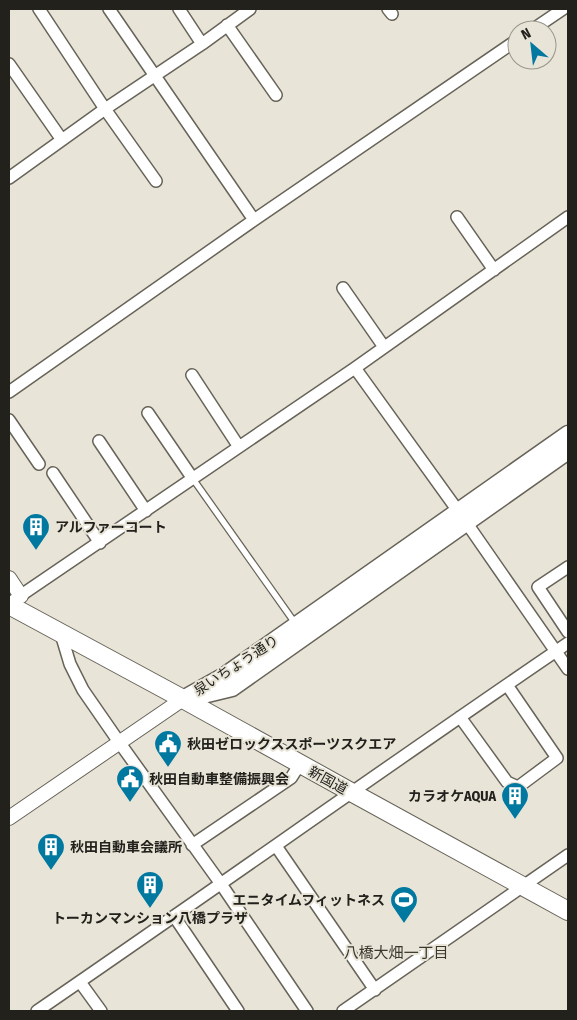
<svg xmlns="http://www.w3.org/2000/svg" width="577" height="1020" viewBox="0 0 577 1020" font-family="'Fira Sans Condensed','Noto Sans JP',sans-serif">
<rect width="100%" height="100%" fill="#e8e5d8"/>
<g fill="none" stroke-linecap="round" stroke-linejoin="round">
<defs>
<path id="service" d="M193,479L295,623"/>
<path id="minor" d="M39,9L105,109L156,181
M109,9L254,220
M179,9L202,44
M388,9L392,14
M227,25L276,95
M532,30L563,9
M9,64L62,140
M9,178L105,109L202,44L250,9
M457,217L494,270
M343,288L384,347
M355,368L466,522L568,669
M192,375L239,447
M9,392L254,220L517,40
M148,413L193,479
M9,420L39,464
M99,441L146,511
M53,473L100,543
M568,567L538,587L568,632
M14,600L355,368L568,217
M61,634L70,664L83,690L119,742L221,884L307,1011
M460,717L507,782L518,787L557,758L507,685
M192,845L291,778L300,764
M276,846L375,990
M174,916L238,1011
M80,982L101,1011
M37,1011C215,889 390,764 568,643
M343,1011L568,855"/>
<path id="tertiary" d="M9,578L21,596
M9,818L183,699"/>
<path id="secondary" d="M199,696L232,688L568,451
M183,699L224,676L568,434"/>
<path id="primary" d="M9,605L183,699L351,792L568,911"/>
</defs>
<use href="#service" stroke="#676358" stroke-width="8"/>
<use href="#minor" stroke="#676358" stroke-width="14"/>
<use href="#tertiary" stroke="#676358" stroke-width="16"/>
<use href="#secondary" stroke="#676358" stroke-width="19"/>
<use href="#primary" stroke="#676358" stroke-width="20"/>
<use href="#service" stroke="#fff" stroke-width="5.5"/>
<use href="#minor" stroke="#fff" stroke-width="11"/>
<use href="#tertiary" stroke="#fff" stroke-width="14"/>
<use href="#secondary" stroke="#fff" stroke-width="16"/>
<use href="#primary" stroke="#fff" stroke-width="18"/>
</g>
<defs>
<symbol id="building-pin" viewBox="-11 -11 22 30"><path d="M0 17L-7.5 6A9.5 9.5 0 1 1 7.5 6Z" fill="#0078a0" stroke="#e8e5d8"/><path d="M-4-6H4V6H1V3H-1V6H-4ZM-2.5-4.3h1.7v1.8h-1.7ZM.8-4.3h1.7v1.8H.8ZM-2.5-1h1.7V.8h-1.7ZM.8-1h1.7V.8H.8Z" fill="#fff"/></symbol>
<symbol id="civic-pin" viewBox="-11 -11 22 30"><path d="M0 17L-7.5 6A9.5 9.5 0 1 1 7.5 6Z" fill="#0078a0" stroke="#e8e5d8"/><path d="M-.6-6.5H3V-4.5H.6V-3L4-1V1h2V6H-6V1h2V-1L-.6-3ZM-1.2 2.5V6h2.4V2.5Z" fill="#fff"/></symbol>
<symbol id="stadium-pin" viewBox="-11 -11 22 30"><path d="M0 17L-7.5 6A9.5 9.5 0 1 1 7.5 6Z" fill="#0078a0" stroke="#e8e5d8"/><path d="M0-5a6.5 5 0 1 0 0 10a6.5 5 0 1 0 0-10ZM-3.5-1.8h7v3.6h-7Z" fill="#fff"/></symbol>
</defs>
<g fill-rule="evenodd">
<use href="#building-pin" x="20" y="511" width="32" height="43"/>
<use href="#civic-pin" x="152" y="728" width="32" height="43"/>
<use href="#civic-pin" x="114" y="763" width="32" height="43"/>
<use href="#building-pin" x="499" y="780" width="32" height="43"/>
<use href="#building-pin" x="35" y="831" width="32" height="43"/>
<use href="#building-pin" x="134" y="869" width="32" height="43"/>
<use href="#stadium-pin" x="388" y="884" width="32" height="43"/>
</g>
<g text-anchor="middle" stroke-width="4" stroke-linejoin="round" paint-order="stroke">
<g font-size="14" font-weight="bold" fill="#22211c" stroke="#e8e5d8" text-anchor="start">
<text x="55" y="532">アルファーコート</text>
<text x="187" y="749">秋田ゼロックススポーツスクエア</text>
<text x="149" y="784">秋田自動車整備振興会</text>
<text x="496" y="801" text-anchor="end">カラオケAQUA</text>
<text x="70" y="852">秋田自動車会議所</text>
<text x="385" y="905" text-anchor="end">エニタイムフィットネス</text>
<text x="150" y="923" text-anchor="middle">トーカンマンション八橋プラザ</text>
</g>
<g font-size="14" fill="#22211c" stroke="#e8e5d8">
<text transform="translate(236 665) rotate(-33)" y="5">泉いちょう通り</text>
<text transform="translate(328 780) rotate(29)" y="5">新国道</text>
</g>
<g font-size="15" fill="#39362c" stroke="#e8e5d8">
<text x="396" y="958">八橋大畑一丁目</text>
</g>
</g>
<rect width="577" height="1020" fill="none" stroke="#22211c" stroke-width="20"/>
<g transform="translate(532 45) rotate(332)"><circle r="24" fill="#e8e5d8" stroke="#99978d"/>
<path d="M0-4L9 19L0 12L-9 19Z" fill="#0078a0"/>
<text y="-8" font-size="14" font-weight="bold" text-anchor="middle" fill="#22211c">N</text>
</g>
</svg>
